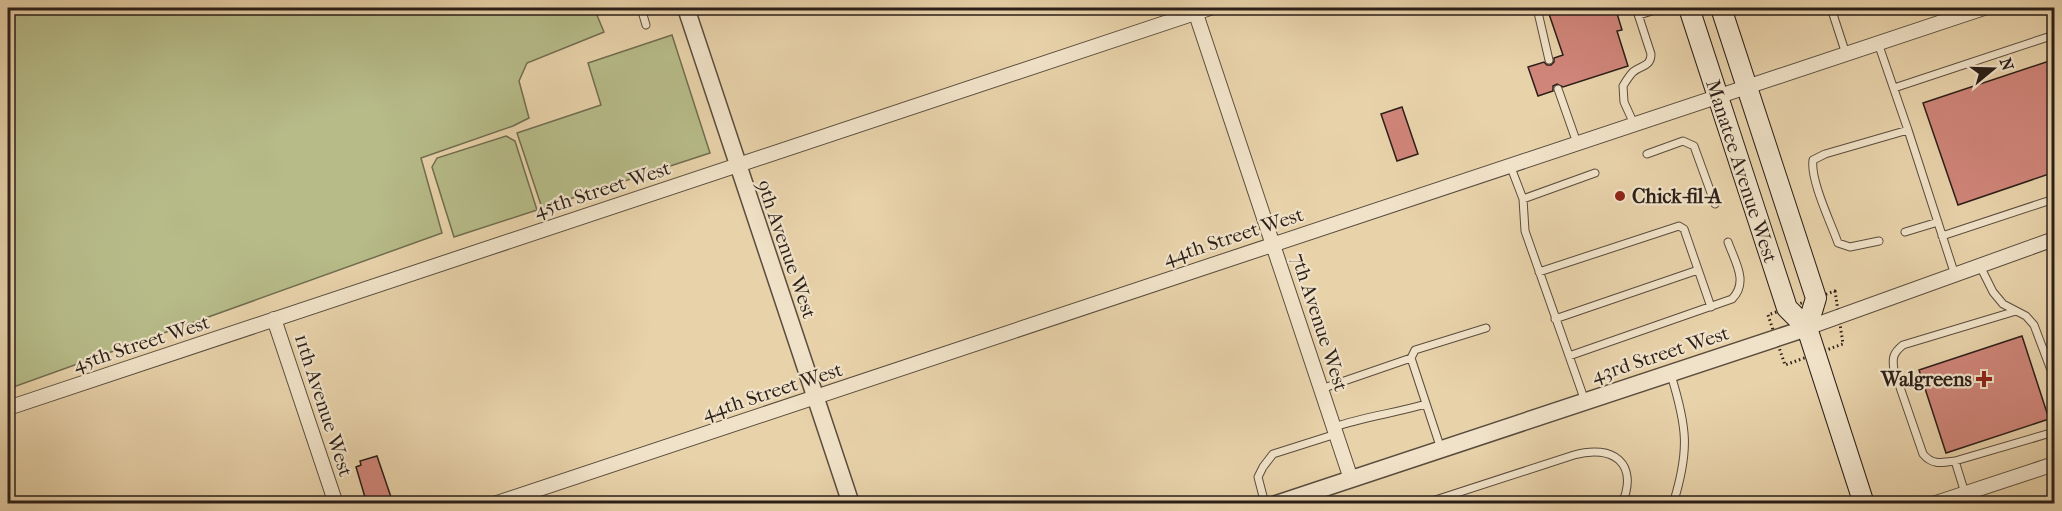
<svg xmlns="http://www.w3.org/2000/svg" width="2062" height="511" viewBox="0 0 2062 511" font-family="'IM FELL French Canon',serif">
<rect width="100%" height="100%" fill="#e8d2aa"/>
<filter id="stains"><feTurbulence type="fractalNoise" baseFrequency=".00333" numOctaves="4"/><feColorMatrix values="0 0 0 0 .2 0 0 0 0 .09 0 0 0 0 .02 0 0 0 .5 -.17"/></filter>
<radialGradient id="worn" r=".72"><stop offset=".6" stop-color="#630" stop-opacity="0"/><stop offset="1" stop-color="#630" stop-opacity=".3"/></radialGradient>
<path fill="#b6bb88" stroke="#706d50" stroke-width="1.5" d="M8,8H594L604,32L527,63L519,81L529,118L513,126L421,158L442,233L8,389Z
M672,35L710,153L542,208L517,133L601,105L588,63Z
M506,136L515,141L537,210L454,237L432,167L437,158Z"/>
<path fill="#cf8579" stroke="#2b1f19" stroke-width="1.5" d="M1547,8H1610L1611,11L1616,10L1622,30L1617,31L1628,66L1563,87L1557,84L1553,86V91L1538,96L1528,67L1544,62L1547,65H1551L1554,62V58L1563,55Z
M2055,59V172L1958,205L1923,103Z
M1402,107L1418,154L1397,161L1381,114Z
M2022,336L2049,419L1946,453L1919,370Z
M377,456L392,500L379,504H367L356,467L361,465L360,461Z"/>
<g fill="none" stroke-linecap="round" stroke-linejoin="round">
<defs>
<path id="service" d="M641,8L646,25
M1537,8L1549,60
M1831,8L1846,54
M1639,15L1662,8
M1878,43L1908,130L1825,154L1813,160C1810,180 1831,223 1838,243L1850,247L1879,241
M1894,88L2054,35
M1558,89L1577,143
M1634,124L1624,102L1623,86C1626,81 1629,76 1633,72C1641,65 1651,67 1651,54L1636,8
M1908,130L1955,275
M1647,154L1683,141L1694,146L1715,204
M1510,165L1523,199L1525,231L1585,401
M1523,199L1595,173
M1905,232L1938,222
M1942,236L2054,199
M1980,266L1993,292L2003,304L2026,316L2034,325L2054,378
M1539,272L1679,226L1684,229L1711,307
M1555,319L1698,270
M1569,356L1732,299C1749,282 1735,262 1728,242
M1411,358L1415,350L1486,328
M1671,375C1687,427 1690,450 1673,504
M1321,389L1411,358L1441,449
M1334,427C1364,417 1395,413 1426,404
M1955,461L2054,432
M1965,493L1955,461C1941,463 1932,465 1923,454L1894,370C1892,358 1893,353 1903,345L2016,311
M1265,504L1258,477L1263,467L1273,454L1336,434
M1423,504L1574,455C1613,444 1639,463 1622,504"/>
<path id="minor" d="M1194,8L1351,479
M274,319L336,504
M1807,328L2054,239
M8,408L1210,8
M494,504L1984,8
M1933,504L2054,464"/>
<path id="tertiary" d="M686,8L851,504
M1276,504L1807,328"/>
<path id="secondary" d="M1689,8L1787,308L1807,328L1864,504
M1721,8L1816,298L1807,328"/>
</defs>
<use href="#service" stroke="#5a4c3d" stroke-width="9"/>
<use href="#minor" stroke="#5a4c3d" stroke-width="16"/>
<use href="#tertiary" stroke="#5a4c3d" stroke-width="19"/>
<use href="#secondary" stroke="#2b1f19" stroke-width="22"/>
<path stroke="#2b1f19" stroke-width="3" stroke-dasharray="1.5 3" stroke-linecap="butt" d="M1835,291L1843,344L1785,365L1768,315Z"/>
<use href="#service" stroke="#f0e2c8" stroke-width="7"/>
<use href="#minor" stroke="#f0e2c8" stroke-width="14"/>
<use href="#tertiary" stroke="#f0e2c8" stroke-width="16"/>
<use href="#secondary" stroke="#f0e2c8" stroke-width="20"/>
</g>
<g fill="#8f2418" stroke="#f0e2c8" stroke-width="2">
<circle cx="1620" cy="196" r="6"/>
<path d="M1981 370h6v6h6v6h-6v6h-6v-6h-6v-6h6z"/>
</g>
<g text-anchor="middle" stroke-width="4.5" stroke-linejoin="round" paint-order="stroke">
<g font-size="20" fill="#2b1f19" stroke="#f0e2c8">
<text transform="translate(1742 171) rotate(72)" y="7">Manatee Avenue West</text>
<text transform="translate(602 189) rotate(-18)" y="7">45th Street West</text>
<text transform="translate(1233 236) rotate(-18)" y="7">44th Street West</text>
<text transform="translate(787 249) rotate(71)" y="7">9th Avenue West</text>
<text transform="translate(1320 322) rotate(72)" y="7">7th Avenue West</text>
<text transform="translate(141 343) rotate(-18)" y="7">45th Street West</text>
<text transform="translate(1660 354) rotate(-18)" y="7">43rd Street West</text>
<text transform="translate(772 391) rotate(-18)" y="7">44th Street West</text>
<text transform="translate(324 405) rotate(72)" y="7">11th Avenue West</text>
</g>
<g font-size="20" font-weight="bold" fill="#2b1f19" stroke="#f0e2c8" text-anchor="start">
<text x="1632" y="203">Chick-fil-A</text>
<text x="1972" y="386" text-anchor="end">Walgreens</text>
</g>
</g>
<rect width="2062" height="511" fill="none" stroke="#e8d2aa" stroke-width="30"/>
<rect x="9" y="9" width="2044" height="493" fill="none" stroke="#2b1f19" stroke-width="3"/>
<rect x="15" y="15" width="2032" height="481" fill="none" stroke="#2b1f19" stroke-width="1.5"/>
<g transform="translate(1993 69) rotate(71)" stroke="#f0e2c8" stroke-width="4.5" paint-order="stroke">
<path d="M0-4.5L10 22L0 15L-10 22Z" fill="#2b1f19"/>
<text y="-9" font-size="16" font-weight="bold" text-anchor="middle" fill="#2b1f19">N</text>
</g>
<rect width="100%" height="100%" filter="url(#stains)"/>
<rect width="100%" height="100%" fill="url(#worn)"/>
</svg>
